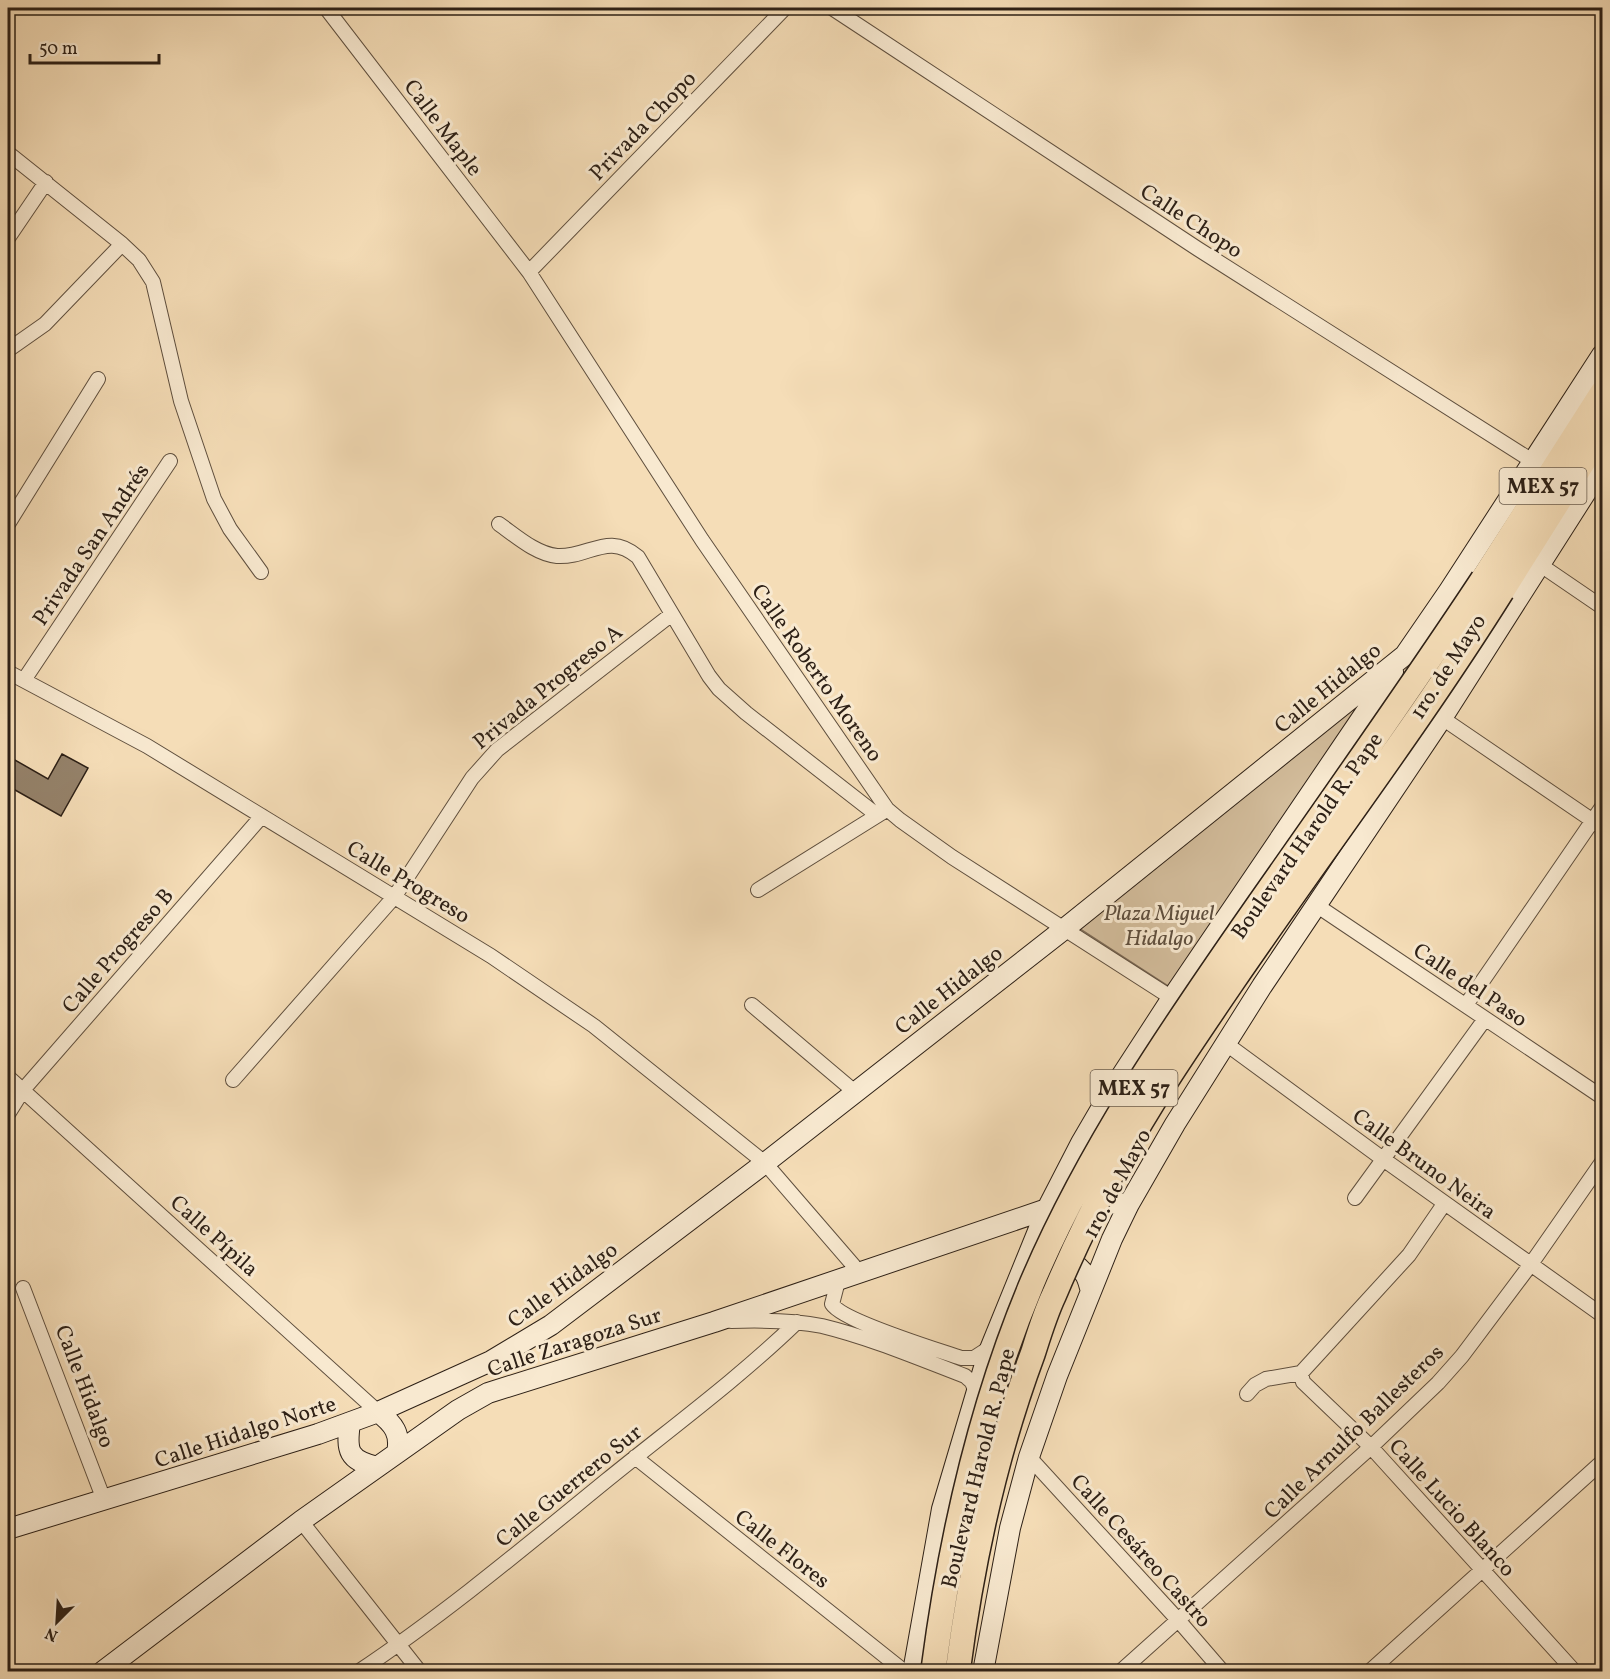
<svg xmlns="http://www.w3.org/2000/svg" width="1610" height="1679" viewBox="0 0 1610 1679" font-family="Vollkorn,serif">
<rect width="100%" height="100%" fill="#f5ddb7"/>
<filter id="stains"><feTurbulence type="fractalNoise" baseFrequency=".00333" numOctaves="4"/><feColorMatrix values="0 0 0 0 .2 0 0 0 0 .09 0 0 0 0 .02 0 0 0 .5 -.17"/></filter>
<radialGradient id="worn" r=".72"><stop offset=".6" stop-color="#630" stop-opacity="0"/><stop offset="1" stop-color="#630" stop-opacity=".3"/></radialGradient>
<path fill="#d3bd9c" stroke="#806e59" stroke-width="1.5" d="M1372,691L1171,988L1080,929Z"/>
<path fill="#95826a" stroke="#2d2016" stroke-width="1.5" d="M62,754L88,768L61,816L8,786V756L48,779Z"/>
<g fill="none" stroke-linecap="round" stroke-linejoin="round">
<defs>
<path id="street" d="M326,8L529,272L702,540L887,809L900,820L952,857L1172,998
M832,8L1198,249L1534,462
M8,153L122,244L139,260L153,282L181,401L214,499L230,529L261,572
M8,238L46,182
M529,272L785,8
M8,350L45,324L122,244
M8,524L98,379
M499,524C516,536 536,554 557,556C589,558 608,531 638,557L709,676L719,689L746,713L877,815
M1539,564L1602,607
M8,672L147,746L491,956L594,1026L765,1163L860,1273
M24,680L170,461
M1442,718L1602,827
M758,890L883,812
M1316,905L1602,1097
M752,1005L855,1092
M1466,1005L1602,807
M1225,1043L1383,1159L1602,1315
M8,1077L378,1412
M233,1080L395,896L472,778L497,750L672,614
M8,1114L23,1090L262,816
M1355,1198L1485,1019
M838,1281L832,1304C842,1321 938,1350 961,1358H974L991,1347
M23,1288L104,1500
M731,1321C761,1320 792,1320 822,1326C871,1338 918,1358 965,1376L972,1382L976,1393
M1301,1373L1303,1382L1371,1447L1575,1672
M1247,1394L1255,1385L1266,1379L1301,1373L1409,1255L1444,1204
M635,1457L905,1672
M1029,1457L1179,1621L1223,1672
M301,1521L420,1672
M358,1672C445,1614 526,1546 607,1480C671,1428 738,1379 797,1322
M1120,1672L1371,1447L1438,1383L1462,1356L1531,1264L1602,1162
M1369,1672L1602,1462"/>
<path id="secondary" d="M1032,1258C1049,1247 1072,1259 1084,1273C1088,1278 1089,1285 1091,1291
M378,1412C394,1424 401,1434 397,1453
M350,1423C346,1451 348,1460 377,1467
M8,1529L318,1434L378,1412L491,1361L551,1325L765,1163L1063,930L1405,655L1449,591L1602,355
M102,1672L301,1521L458,1410L488,1393L714,1322L1047,1209L1077,1202L1129,1204
M913,1672L942,1509L988,1354L1047,1209L1081,1143L1109,1095L1172,998L1393,672
M983,1672L1010,1528L1029,1457L1057,1376L1112,1239L1129,1204L1175,1124L1262,986L1442,718L1602,467"/>
<path id="highway" d="M1483,579L1602,393
M1502,591L1602,432"/>
</defs>
<use href="#street" stroke="#5f4f3e" stroke-width="16"/>
<use href="#secondary" stroke="#2d2016" stroke-width="22"/>
<use href="#highway" stroke="#2d2016" stroke-width="27"/>
<use href="#street" stroke="#f8e9d0" stroke-width="14"/>
<use href="#secondary" stroke="#f8e9d0" stroke-width="20"/>
<use href="#highway" stroke="#f5ddb7" stroke-width="24"/>
<defs>
<path id="highway-bridge" d="M934,1666C951,1537 981,1404 1032,1283C1089,1149 1171,1030 1254,911C1331,801 1409,691 1483,579
M958,1669C972,1561 995,1455 1033,1353C1039,1334 1045,1314 1054,1295C1073,1250 1095,1205 1118,1162C1152,1099 1193,1040 1233,981C1322,851 1418,725 1502,591"/>
</defs>
<use href="#highway-bridge" stroke="#2d2016" stroke-width="27" stroke-linecap="butt"/>
<use href="#highway-bridge" stroke="#f5ddb7" stroke-width="24"/>
</g>
<g text-anchor="middle" stroke-width="6" stroke-linejoin="round" paint-order="stroke">
<g fill="#f8e9d0" stroke="#6a5c4e" stroke-width="1.5">
<rect x="1499.5" y="468" width="87" height="36" rx="4.5"/>
<rect x="1090.5" y="1070" width="87" height="36" rx="4.5"/>
</g>
<g font-size="21" font-weight="bold" fill="#2d2016">
<text x="1543" y="493">MEX 57</text>
<text x="1134" y="1095">MEX 57</text>
</g>
<g font-size="22" fill="#2d2016" stroke="#f8e9d0">
<text transform="translate(642 125) rotate(-46)" y="8">Privada Chopo</text>
<text transform="translate(444 127) rotate(53)" y="8">Calle Maple</text>
<text transform="translate(1192 220) rotate(33)" y="8">Calle Chopo</text>
<text transform="translate(90 544) rotate(-56)" y="8">Privada San Andrés</text>
<text transform="translate(1447 666) rotate(-57)" y="8">1ro. de Mayo</text>
<text transform="translate(818 672) rotate(55)" y="8">Calle Roberto Moreno</text>
<text transform="translate(547 686) rotate(-39)" y="8">Privada Progreso A</text>
<text transform="translate(1327 687) rotate(-39)" y="8">Calle Hidalgo</text>
<text transform="translate(1306 835) rotate(-55)" y="8">Boulevard Harold R. Pape</text>
<text transform="translate(409 881) rotate(31)" y="8">Calle Progreso</text>
<text transform="translate(117 950) rotate(-49)" y="8">Calle Progreso B</text>
<text transform="translate(1471 984) rotate(34)" y="8">Calle del Paso</text>
<text transform="translate(948 989) rotate(-38)" y="8">Calle Hidalgo</text>
<text transform="translate(1425 1163) rotate(36)" y="8">Calle Bruno Neira</text>
<text transform="translate(1116 1183) rotate(-62)" y="8">1ro. de Mayo</text>
<text transform="translate(215 1235) rotate(42)" y="8">Calle Pípila</text>
<text transform="translate(562 1284) rotate(-36)" y="8">Calle Hidalgo</text>
<text transform="translate(574 1341) rotate(-18)" y="8">Calle Zaragoza Sur</text>
<text transform="translate(86 1386) rotate(69)" y="8">Calle Hidalgo</text>
<text transform="translate(245 1431) rotate(-18)" y="8">Calle Hidalgo Norte</text>
<text transform="translate(1353 1431) rotate(-44)" y="8">Calle Arnulfo Ballesteros</text>
<text transform="translate(977 1468) rotate(-76)" y="8">Boulevard Harold R. Pape</text>
<text transform="translate(568 1485) rotate(-39)" y="8">Calle Guerrero Sur</text>
<text transform="translate(1453 1507) rotate(48)" y="8">Calle Lucio Blanco</text>
<text transform="translate(783 1548) rotate(38)" y="8">Calle Flores</text>
<text transform="translate(1142 1550) rotate(48)" y="8">Calle Cesáreo Castro</text>
</g>
<g font-size="22" font-style="italic" fill="#5f4f3e" stroke="#f8e9d0">
<text x="1159" y="920">Plaza Miguel<tspan x="1159" dy="25">Hidalgo</tspan></text>
</g>
</g>
<rect width="1610" height="1679" fill="none" stroke="#f5ddb7" stroke-width="30"/>
<rect x="9" y="9" width="1592" height="1661" fill="none" stroke="#2d2016" stroke-width="3"/>
<rect x="15" y="15" width="1580" height="1649" fill="none" stroke="#2d2016" stroke-width="1.5"/>
<g transform="translate(57 1622) rotate(204)" stroke="#f8e9d0" stroke-width="4.5" paint-order="stroke">
<path d="M0-4.5L10 22L0 15L-10 22Z" fill="#2d2016"/>
<text y="-9" font-size="16" font-weight="bold" text-anchor="middle" fill="#2d2016">N</text>
</g>
<path d="M30 54v9h129v-9" fill="none" stroke="#2d2016" stroke-width="3"/>
<text x="39" y="54" font-size="18" fill="#2d2016" stroke="#f8e9d0" stroke-width="4.5" paint-order="stroke">50 m</text>
<rect width="100%" height="100%" filter="url(#stains)"/>
<rect width="100%" height="100%" fill="url(#worn)"/>
</svg>
